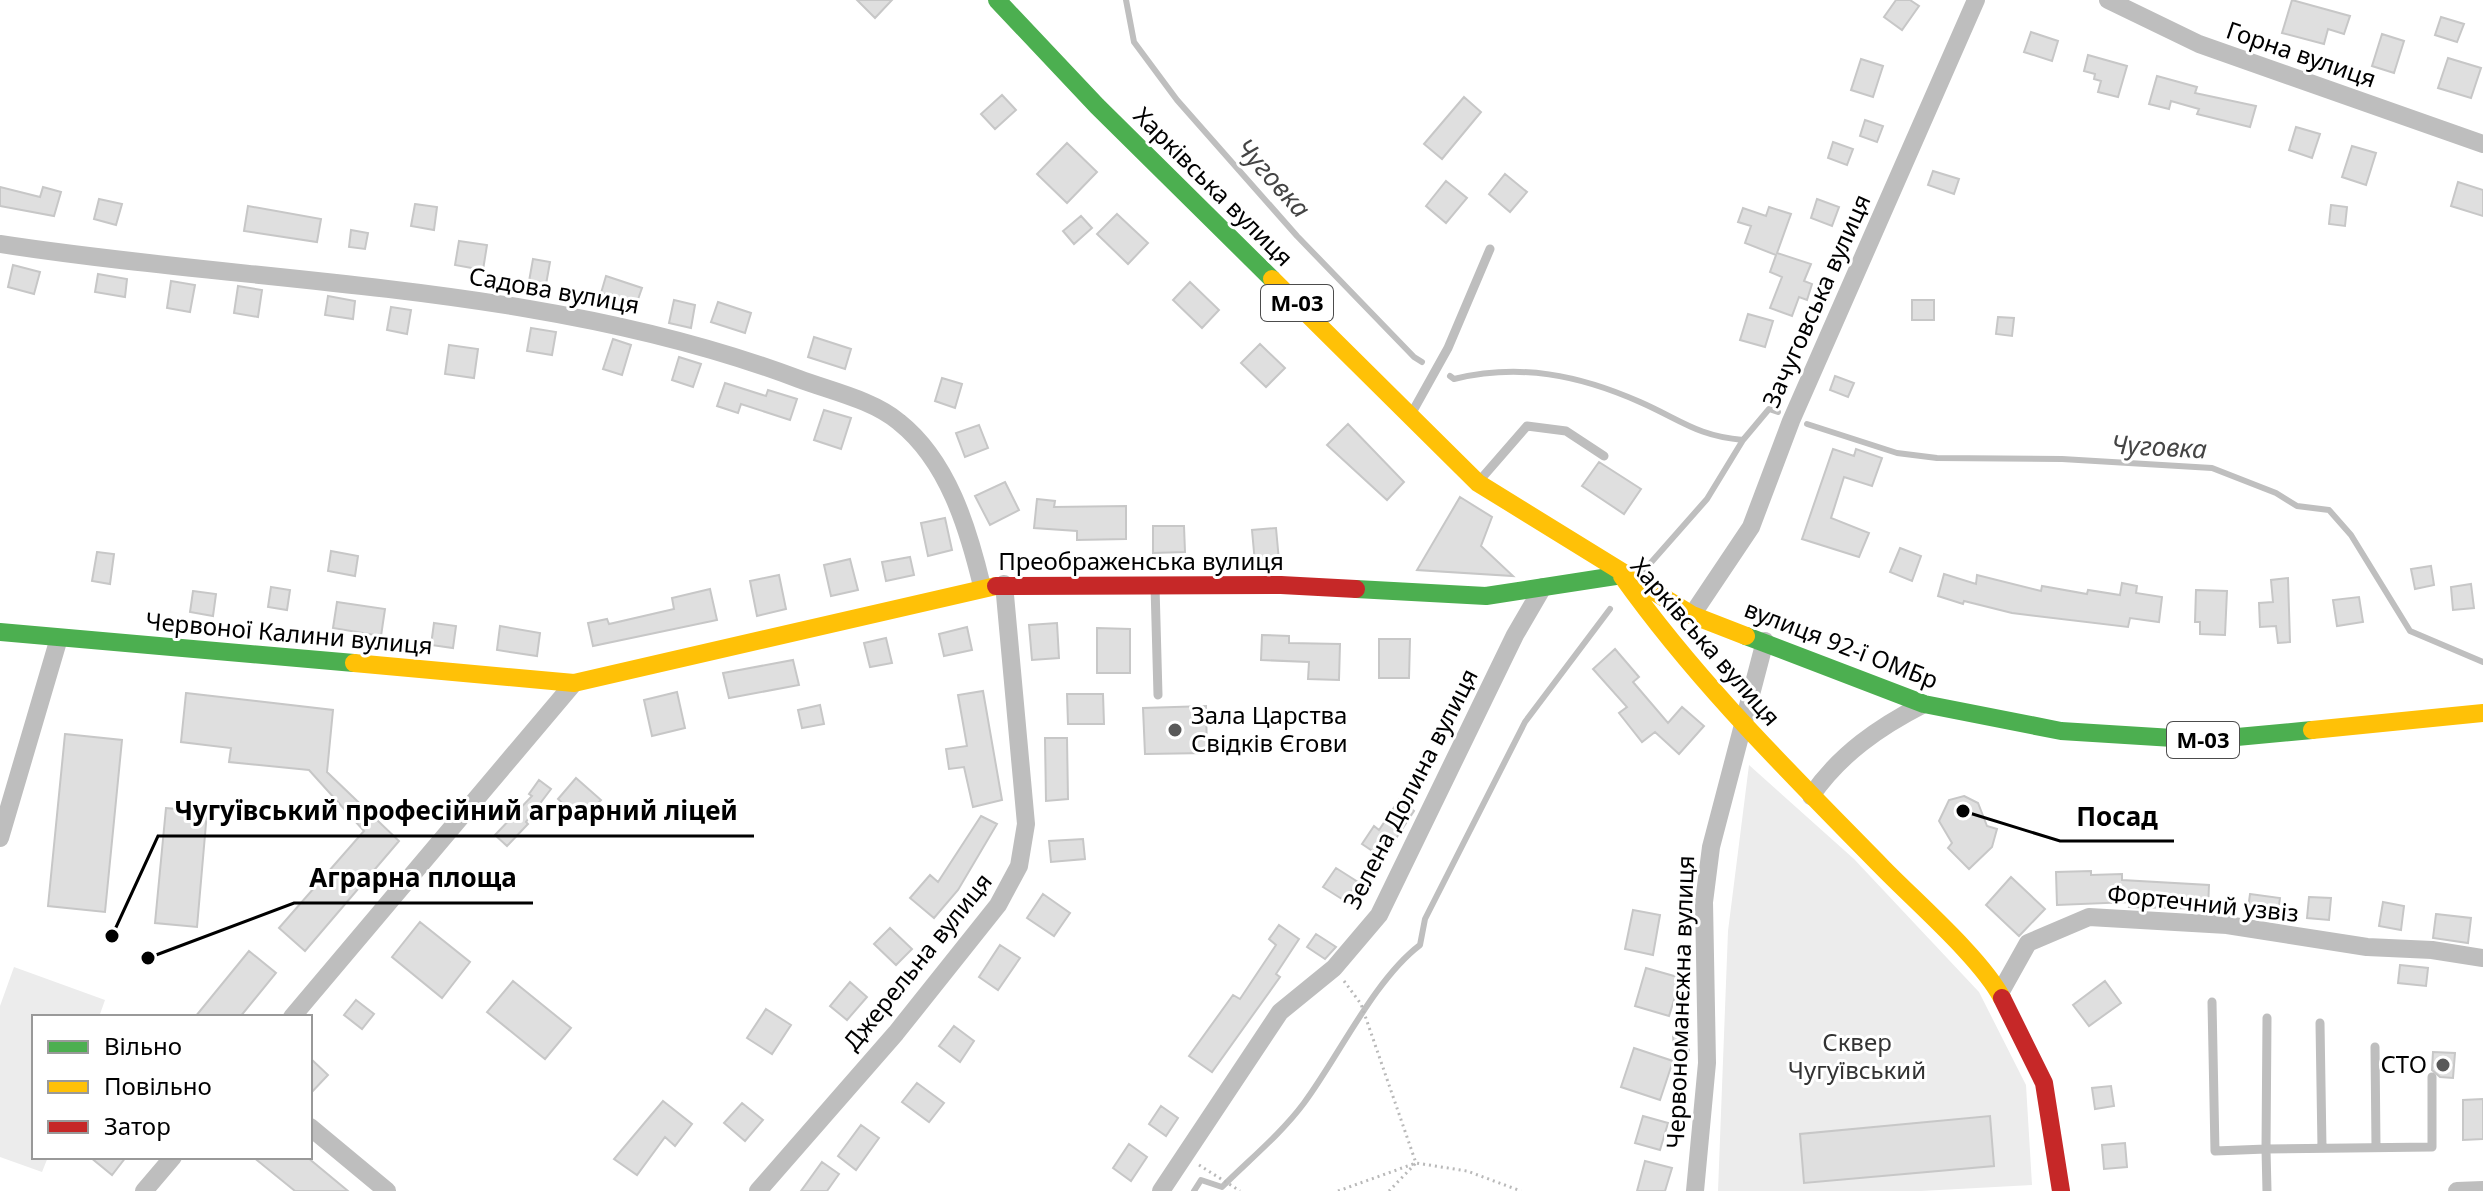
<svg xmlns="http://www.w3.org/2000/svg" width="2483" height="1191" viewBox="0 0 2483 1191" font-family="'Noto Sans',sans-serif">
<rect width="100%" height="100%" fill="#fff"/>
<path fill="#ececec" d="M1749,765L1854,859L1979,992L2026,1085L2032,1185L1921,1191H1718L1728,931Z
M14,967L105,1000L99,1017H34V1157H48L42,1172L0,1157V1006Z"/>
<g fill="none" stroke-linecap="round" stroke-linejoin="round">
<path stroke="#bfbfbf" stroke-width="6" d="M1126,0L1134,42L1177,100L1297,236L1414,357L1422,362
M1450,376L1454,379C1520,363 1579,375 1640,402C1681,420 1697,436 1743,440L1769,409L1778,412
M1807,424L1897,453L1937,458L2062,459L2212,468L2276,493L2297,506L2329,510L2351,535L2410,631L2483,662
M1640,575L1707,499L1743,440
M1194,1191L1201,1180L1222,1187C1249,1160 1281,1134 1304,1103C1339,1056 1374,980 1420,945L1425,919L1525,722L1610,609"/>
</g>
<path fill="#dfdfdf" stroke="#c7c7c7" stroke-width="2" d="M857,0H892L875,18Z
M1896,0H1910L1919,6L1902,30L1884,17Z
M2292,0L2350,16L2344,34L2328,29L2324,44L2282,33Z
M2441,17L2464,24L2457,42L2435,35Z
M2031,32L2058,41L2052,61L2024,52Z
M2382,34L2404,41L2394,73L2372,66Z
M2088,55L2127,66L2118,97L2098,92L2101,81L2094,79L2095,74L2084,71Z
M2448,58L2481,68L2471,98L2438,88Z
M1861,59L1883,66L1873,97L1851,90Z
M2157,76L2197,87L2195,93L2256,106L2250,127L2197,114L2199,109L2171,101L2169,109L2149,104Z
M1002,95L1016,110L995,129L981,114Z
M1464,97L1481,112L1442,159L1424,144Z
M1865,120L1883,126L1877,142L1860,136Z
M2296,127L2320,134L2312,158L2289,150Z
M1833,142L1853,149L1847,165L1828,158Z
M1067,143L1097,172L1067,203L1037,174Z
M2352,146L2376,153L2366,185L2342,177Z
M1933,171L1959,179L1954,194L1928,185Z
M1505,174L1527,192L1510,212L1489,194Z
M1446,181L1467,198L1446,223L1426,206Z
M2458,182L2483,190V216L2451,206Z
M0,187L40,197L43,187L61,192L54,216L0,206Z
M99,199L122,204L116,225L94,219Z
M1817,199L1839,207L1832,226L1811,218Z
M415,204L437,207L434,230L411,226Z
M2331,205L2347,207L2345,226L2329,224Z
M248,206L321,219L317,242L244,231Z
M1769,207L1791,214L1777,253L1811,264L1804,281L1812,284L1807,300L1799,297L1792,316L1770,308L1782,277L1770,272L1776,255L1745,243L1751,226L1738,222L1743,208L1766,216Z
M1117,214L1148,243L1128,264L1097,234Z
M1081,216L1092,228L1074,244L1063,231Z
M351,230L368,233L365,249L349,247Z
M459,241L487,245L483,270L455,265Z
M533,259L550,262L545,290L528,287Z
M13,265L40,272L34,294L8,287Z
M98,274L127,279L125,297L95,292Z
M606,276L642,288L636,305L601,293Z
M171,281L195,285L190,312L167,308Z
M1190,282L1219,310L1202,328L1173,300Z
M238,286L262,290L258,317L234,313Z
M328,296L355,301L353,319L325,315Z
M674,300L695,305L691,328L669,323Z
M1912,300H1934V320H1912Z
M718,302L751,313L745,333L711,322Z
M391,307L411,310L407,334L387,330Z
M1748,314L1773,321L1765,347L1740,340Z
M1998,317L2014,318L2012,336L1996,334Z
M531,328L556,332L552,355L527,351Z
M814,337L851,349L845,369L808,357Z
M613,339L631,345L622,375L603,369Z
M1260,344L1285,368L1266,387L1241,363Z
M449,345L478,349L474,378L445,374Z
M679,357L701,364L693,387L672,380Z
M1835,376L1854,383L1848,397L1830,390Z
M942,378L962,384L955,408L935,401Z
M725,383L766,396L768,390L797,399L790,420L741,404L738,413L717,406Z
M824,410L851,418L841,449L814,440Z
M1348,424L1404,482L1387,500L1327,445Z
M979,425L988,448L965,457L956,433Z
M1833,449L1854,456L1856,449L1882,458L1872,486L1844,477L1831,518L1869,533L1859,557L1802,539Z
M1599,462L1641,489L1624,514L1582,486Z
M1005,482L1019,510L990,525L975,496Z
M1460,497L1492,517L1481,546L1513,576L1417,570Z
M1037,499L1055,501L1054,507L1126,506V539L1077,540V531L1034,528Z
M945,518L952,550L928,556L921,523Z
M1153,526H1184L1185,552L1153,553Z
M1276,528L1279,561L1255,563L1252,530Z
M1900,548L1921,556L1912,581L1890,572Z
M331,551L358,556L355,576L328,571Z
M97,552L114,554L110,584L92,581Z
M910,557L914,575L886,581L882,562Z
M850,559L858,590L831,596L824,565Z
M2431,566L2434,585L2415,589L2411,569Z
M1944,574L1976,584L1977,575L2041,591L2042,586L2087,594L2088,590L2120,595L2122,583L2137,586L2136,593L2162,597L2159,622L2130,618L2128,627L2012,613L1964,601L1963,604L1938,596Z
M779,575L786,609L757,616L750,581Z
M2288,578L2290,642L2278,643L2276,626L2260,627L2259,603L2273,602L2271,580Z
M2471,584L2474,608L2453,610L2451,587Z
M271,587L290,590L287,610L268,607Z
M710,589L717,620L593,646L588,623L607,619L609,624L674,609L672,598Z
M2196,590L2227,591L2225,635L2200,634V622H2195Z
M193,591L216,594L213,616L190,612Z
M2359,597L2363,622L2337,626L2333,600Z
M337,602L385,609L381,636L333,628Z
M434,623L456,626L453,648L431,645Z
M1057,623L1059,658L1032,660L1029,625Z
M500,626L540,633L537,656L497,650Z
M967,627L972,650L944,656L939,634Z
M1097,628L1130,629V673H1097Z
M1262,635L1289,636V643L1340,644L1339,680L1308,679L1309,662L1261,660Z
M886,638L892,663L870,667L864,643Z
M1379,639H1410L1409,678H1379Z
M1615,649L1639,677L1633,682L1668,723L1682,707L1704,726L1679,754L1655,732L1642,742L1619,713L1627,707L1593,669Z
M793,660L799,685L729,698L723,673Z
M983,691L1002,800L973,807L964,767L949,769L946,749L967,746L958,695Z
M677,692L685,728L652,736L644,700Z
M186,693L333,710L327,772L399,841L305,951L279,928L364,831L309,770L229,762L231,748L181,742Z
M1067,694H1103L1104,724H1068Z
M820,705L824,724L802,728L798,710Z
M1206,706L1207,753L1145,754L1143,708Z
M65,734L122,740L105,912L48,906Z
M1045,738H1067L1068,799L1046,801Z
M576,778L601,800L582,821L558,799Z
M539,780L551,789L526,822L528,824L507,846L495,835L532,796L529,794Z
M1964,796L1978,803L1987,826L1997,829L1992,847L1969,869L1948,848L1952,843L1939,821L1949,800Z
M1399,800L1414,811L1383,858L1362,844L1374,826L1379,830Z
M166,808L207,812L197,927L155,923Z
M981,816L997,824L958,890L934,918L910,898L930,875L938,882Z
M1083,839L1085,859L1051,862L1049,841Z
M1336,868L1358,882L1345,901L1323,887Z
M2091,871V875L2122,874V880L2209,885L2208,909L2129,907L2130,902L2057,905L2056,872Z
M2011,877L2045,909L2019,936L1986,905Z
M1043,894L1070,913L1054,936L1027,918Z
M2250,894L2280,898L2277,921L2247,916Z
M2309,897L2331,898L2329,920L2307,918Z
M2383,902L2404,906L2401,930L2379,926Z
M1633,910L1660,915L1653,955L1625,949Z
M2436,914L2471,918L2468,943L2433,938Z
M420,922L470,962L442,998L392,957Z
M1279,925L1299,939L1276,974L1280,977L1212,1072L1189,1056L1233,995L1240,999L1276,945L1269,939Z
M890,928L912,949L896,965L874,944Z
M1316,934L1336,947L1325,959L1307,947Z
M1000,945L1020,958L998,990L979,977Z
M249,951L276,973L240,1017H195Z
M2400,965L2428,968L2426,986L2398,983Z
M1646,968L1681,978L1669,1016L1635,1006Z
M513,981L571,1028L545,1059L487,1012Z
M2105,981L2121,1003L2089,1026L2073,1005Z
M850,982L867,997L847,1020L830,1006Z
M356,1000L374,1014L362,1029L344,1015Z
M766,1009L791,1025L772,1054L747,1038Z
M954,1026L974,1041L960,1062L939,1046Z
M1673,1035H1689V1052L1674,1053Z
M1634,1048L1673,1061L1660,1100L1621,1087Z
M2433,1052L2455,1053L2453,1078L2440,1077L2432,1070Z
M310,1058L328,1075L310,1094Z
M917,1083L944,1103L929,1122L902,1102Z
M2111,1086L2114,1106L2095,1109L2092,1088Z
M2483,1099V1139L2463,1140V1100Z
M663,1101L692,1124L675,1146L665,1137L637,1175L614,1159Z
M742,1103L763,1120L745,1141L724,1123Z
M1161,1106L1178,1118L1166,1136L1149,1124Z
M1643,1116L1668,1123L1660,1150L1635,1143Z
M1990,1116L1994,1166L1804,1183L1800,1134Z
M861,1125L879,1138L856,1170L838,1156Z
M2125,1143L2127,1167L2104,1169L2102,1145Z
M1129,1144L1147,1157L1131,1181L1113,1168Z
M90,1157H126L112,1175Z
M253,1157H307L348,1191H295Z
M1645,1161L1672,1168L1665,1191H1637Z
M822,1162L839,1174L827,1191H801Z"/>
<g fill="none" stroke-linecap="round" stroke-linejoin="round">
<path stroke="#b9b9b9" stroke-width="3" stroke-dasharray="2 4" stroke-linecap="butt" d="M1344,981L1361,1004L1416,1163L1389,1191
M1199,1165L1240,1191
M1338,1191L1416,1163L1467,1171L1521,1191"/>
<path stroke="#bebebe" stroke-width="9" d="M1414,409L1448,348L1490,249
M1480,480L1527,426L1566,431L1604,456
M1155,586L1158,695
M2212,1002L2215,1151L2266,1149L2267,1018
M2320,1023L2322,1148
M2375,1047L2376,1147
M2267,1191L2266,1149L2432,1147V1077"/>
<path stroke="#bebebe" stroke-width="18" d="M2108,0L2199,44L2483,144
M0,244C266,285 545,283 799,379C831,391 873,400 899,422C948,461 968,528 982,586
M1692,615L1751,527L1791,421L1976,0
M1811,796C1840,754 1879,727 1924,704
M0,838L59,638
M2000,993L2028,943L2089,917L2227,925L2367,947L2432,950L2483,958
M292,1017L574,683
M310,1127L387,1191
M144,1191L173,1157
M758,1191L896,1033L998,905L1019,866L1026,824L1004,584
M1161,1191L1280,1012L1334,968L1379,915L1515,635L1543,587
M1695,1191L1707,1063L1704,902L1711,847L1765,641
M2457,1191L2483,1190"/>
<path stroke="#4caf50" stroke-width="18" d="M997,0L1097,106L1272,279
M1356,589L1486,596L1622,575
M0,632L354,663
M1746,636L1924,704L2061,731L2205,740L2312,730"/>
<path stroke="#ffc107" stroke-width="18" d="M1272,279L1478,483L1692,615L1746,636
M1622,576C1698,683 1791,774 1882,867C1916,902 1981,958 2002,998
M354,663L574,683L996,586
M2312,730L2483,713"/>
<path stroke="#c62828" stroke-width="18" d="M996,586L1281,585L1356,589
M2002,998L2044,1083L2061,1191"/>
</g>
<g fill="#595959" stroke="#fff" stroke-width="3">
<circle cx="1175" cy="730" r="8"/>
<circle cx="2443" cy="1065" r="8"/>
</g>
<g text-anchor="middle" stroke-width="6" stroke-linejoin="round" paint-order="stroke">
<g fill="#fff" stroke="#4c4c4c" stroke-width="2">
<rect x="1261" y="285" width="72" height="36" rx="6"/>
<rect x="2167" y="722" width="72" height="36" rx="6"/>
</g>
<g font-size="22" font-weight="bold" fill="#000">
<text x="1297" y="311">М-03</text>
<text x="2203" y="748">М-03</text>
</g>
<g font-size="24" fill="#000" stroke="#fff">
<text transform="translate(2301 55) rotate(19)" y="8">Горна вулиця</text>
<text transform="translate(1213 187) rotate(45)" y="8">Харківська вулиця</text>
<text transform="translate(554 291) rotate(10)" y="8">Садова вулиця</text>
<text transform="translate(1817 301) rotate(-66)" y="8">Зачуговська вулиця</text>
<text x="1141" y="570">Преображенська вулиця</text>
<text transform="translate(289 634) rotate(5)" y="8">Червоної Калини вулиця</text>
<text transform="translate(1705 642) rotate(49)" y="8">Харківська вулиця</text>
<text transform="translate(1841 645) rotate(21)" y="8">вулиця 92-ї ОМБр</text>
<text transform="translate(1411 789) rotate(-63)" y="8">Зелена Долина вулиця</text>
<text transform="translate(2203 904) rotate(6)" y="8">Фортечний узвіз</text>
<text transform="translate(918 962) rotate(-51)" y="8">Джерельна вулиця</text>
<text transform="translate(1681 1002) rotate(-88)" y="8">Червономанєжна вулиця</text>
</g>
<g font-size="24" fill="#000" stroke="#fff" text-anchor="start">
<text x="1191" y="724">Зала Царства<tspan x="1191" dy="28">Свідків Єгови</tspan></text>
<text x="2427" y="1073" text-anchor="end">СТО</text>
</g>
<g font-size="24" fill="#333" stroke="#fff">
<text x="1857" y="1051">Сквер<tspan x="1857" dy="28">Чугуївський</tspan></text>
</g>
<g font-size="26" font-style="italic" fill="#444" stroke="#fff">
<text transform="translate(1273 178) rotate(48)" y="9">Чуговка</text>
<text transform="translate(2159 447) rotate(3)" y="9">Чуговка</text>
</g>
</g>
<path fill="none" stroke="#000" stroke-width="3" d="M112 936L158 836H754M1963 811L2060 841H2174M148 958L294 903H533"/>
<g fill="#000" stroke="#fff" stroke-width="3">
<circle cx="112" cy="936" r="8"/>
<circle cx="1963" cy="811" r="8"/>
<circle cx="148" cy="958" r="8"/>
</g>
<g font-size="26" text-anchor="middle" font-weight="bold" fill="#000" stroke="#fff" stroke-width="6" stroke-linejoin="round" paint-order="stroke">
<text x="456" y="820">Чугуївський професійний аграрний ліцей</text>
<text x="2117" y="826">Посад</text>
<text x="413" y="887">Аграрна площа</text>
</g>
<rect x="32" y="1015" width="280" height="144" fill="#ffffff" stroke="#999999" stroke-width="2"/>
<rect x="48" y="1041" width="40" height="12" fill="#4caf50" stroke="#999999" stroke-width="2"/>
<text x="104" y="1055" font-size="24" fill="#000000">Вільно</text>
<rect x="48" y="1081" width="40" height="12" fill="#ffc107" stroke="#999999" stroke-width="2"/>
<text x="104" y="1095" font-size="24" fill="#000000">Повільно</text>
<rect x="48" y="1121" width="40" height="12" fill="#c62828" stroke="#999999" stroke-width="2"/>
<text x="104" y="1135" font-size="24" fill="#000000">Затор</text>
</svg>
